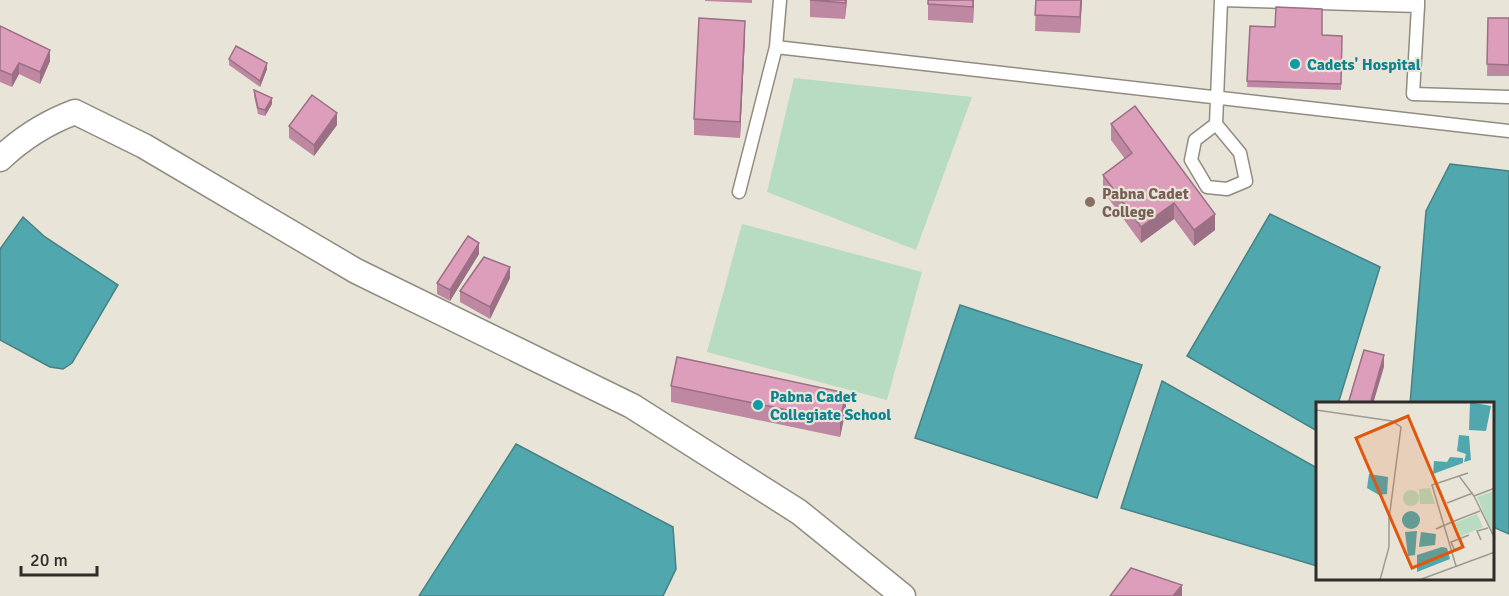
<svg xmlns="http://www.w3.org/2000/svg" width="1509" height="596" viewBox="0 0 1509 596" font-family="Signika,sans-serif">
<rect width="100%" height="100%" fill="#e9e4d8"/>
<path fill="#b7dcbf" d="M794,78L972,97L916,250L767,192Z
M742,224L922,272L887,400L707,352Z"/>
<path fill="#50a7ad" stroke="#468285" stroke-width="1.5" d="M1450,164L1509,171V534L1493,527L1492,404H1410L1426,211Z
M1270,214L1380,267L1338,404H1317V431L1187,356Z
M23,217L45,237L118,285L72,363L63,369L50,367L0,340V249Z
M960,305L1142,365L1097,498L915,438Z
M1162,381L1317,468V566L1121,508Z
M516,444L673,527L676,569L663,596H419Z"/>
<g fill="none" stroke-linecap="round" stroke-linejoin="round">
<defs>
<path id="lane" d="M780,0L776,47L1509,131
M1221,0L1418,6V0
M1418,6L1413,94L1509,97
M1216,124L1195,140L1191,160L1207,187L1227,189L1246,181L1240,153L1216,124L1221,1
M739,192L776,47"/>
<path id="street" d="M0,159C21,139 48,122 75,112L144,146L356,271L632,406L799,512L903,596"/>
</defs>
<use href="#lane" stroke="#908c81" stroke-width="15"/>
<use href="#street" stroke="#908c81" stroke-width="27"/>
<use href="#lane" stroke="#fff" stroke-width="12"/>
<use href="#street" stroke="#fff" stroke-width="24"/>
</g>
<path fill="#be88a2" d="M705,0H752V3L705,1Z
M810,0H847L845,19L810,17Z
M928,0H974L973,23L928,20Z
M1036,0H1082L1080,33L1035,31Z
M1488,18H1509V76H1487Z
M0,26L50,61L40,84L19,74L12,87L0,82Z
M1250,26L1322,35L1342,36L1341,90L1247,87Z
M745,37L740,138L694,135V119Z
M229,59L267,69L260,87L229,65Z
M254,90L272,104L265,116L258,114L254,96Z
M1111,124L1215,230L1194,246L1174,219L1141,243L1103,191V175L1125,159L1111,140Z
M337,125L314,156L289,138V126Z
M479,254L450,301L437,294V283Z
M510,278L490,319L460,302V291Z
M671,386L846,409L840,437L671,402Z"/>
<path fill="#9b6f84" d="M846,0H847L845,19Z
M973,0H974L973,23Z
M1081,0H1082L1080,33V17Z
M745,21V37L740,138V122Z
M50,50V61L40,84V72Z
M19,63V74L12,87V75Z
M267,63V69L260,87V81Z
M272,98V104L265,116V110Z
M337,113V125L314,156V145Z
M1174,203V219L1141,243V227Z
M1215,214V230L1194,246V230Z
M479,243V254L450,301V290Z
M510,267V278L490,319V307Z
M1384,355V367L1373,404H1370Z
M846,393V409L840,437V421Z
M1182,585V596H1173Z"/>
<path fill="#dd9ebc" stroke="#9b6f84" stroke-width="1.5" d="M810,0H846L845,3Z
M928,0H973V7L928,4Z
M1036,0H1081L1080,17L1035,15Z
M1276,7L1322,9V35L1342,36L1341,84L1247,81L1250,26L1275,27Z
M699,18L745,21L740,122L694,119Z
M1488,18H1509V65L1487,64Z
M0,26L50,50L40,72L19,63L12,75L0,70Z
M236,46L267,63L260,81L229,59Z
M254,90L272,98L265,110L258,108Z
M312,95L337,113L314,145L289,126Z
M1135,106L1215,214L1194,230L1174,203L1141,227L1103,175L1132,153L1111,124Z
M468,236L479,243L450,290L437,283Z
M484,257L510,267L490,307L460,291Z
M1364,350L1384,355L1370,404H1348Z
M677,357L846,393L840,421L671,386Z
M1131,568L1182,585L1173,596H1110Z"/>
<g fill="#0f9aa8" stroke="#e9e4d8" stroke-width="2">
<circle cx="1295" cy="64" r="6"/>
<circle cx="758" cy="405" r="6"/>
</g>
<circle fill="#8d6e63" stroke="#e9e4d8" stroke-width="2" cx="1090" cy="202" r="6"/>
<g text-anchor="middle" stroke-width="4.5" stroke-linejoin="round" paint-order="stroke">
<g font-size="16" font-weight="bold" fill="#0d838f" stroke="#e9e4d8" text-anchor="start">
<text x="1307" y="70">Cadets' Hospital</text>
<text x="770" y="402">Pabna Cadet<tspan x="770" dy="18">Collegiate School</tspan></text>
</g>
<g font-size="16" font-weight="bold" fill="#785e54" stroke="#e9e4d8" text-anchor="start">
<text x="1102" y="199">Pabna Cadet<tspan x="1102" dy="18">College</tspan></text>
</g>
</g>
<g transform="translate(1316 402)">
<rect width="178" height="178" fill="#e9e4d8"/>
<path d="M114,86L119,102H104L103,87ZM87 96a8 8 0 1 1 16 0a8 8 0 1 1-16 0ZM178,89V136L161,95ZM161,112L167,125L145,134L139,121Z" fill="#b7dcbf"/>
<path d="M154,0L175,4L170,29L153,28ZM143,33L153,34L155,58L148,60L150,52L141,49ZM134,55L147,56V61L117,72L118,59L131,60ZM53,72L72,75L71,92L63,93L51,86ZM86 118a9 9 0 1 1 18 0a9 9 0 1 1-18 0ZM101,129L99,153L92,154L89,130ZM105,130L120,132L119,143L103,145ZM126,145L131,146L134,157L101,170V153Z" fill="#50a7ad"/>
<path fill="none" stroke="#9f9b92" stroke-width="1.5" d="M0,8L76,19L85,25L73,117V145L64,178M152,71L143,74L158,94M179,86L158,94L179,137M131,101L157,91M126,124L120,127L136,120M153,133L143,137L136,120L164,109M165,138L161,129L172,126M139,149L135,140L143,137M140,164L116,83L143,74M103,178L179,150"/>
<path fill="#df570d" fill-opacity="0.15" stroke="#df570d" stroke-width="3" d="M92,14L147,145L96,166L40,36Z"/>
<rect width="178" height="178" fill="none" stroke="#2f2d29" stroke-width="3"/>
</g>
<path d="M21 566v9h76v-9" fill="none" stroke="#2f2d29" stroke-width="3"/>
<text x="30" y="566" font-size="18" fill="#2f2d29" stroke="#e9e4d8" stroke-width="4.5" paint-order="stroke">20 m</text>
</svg>
